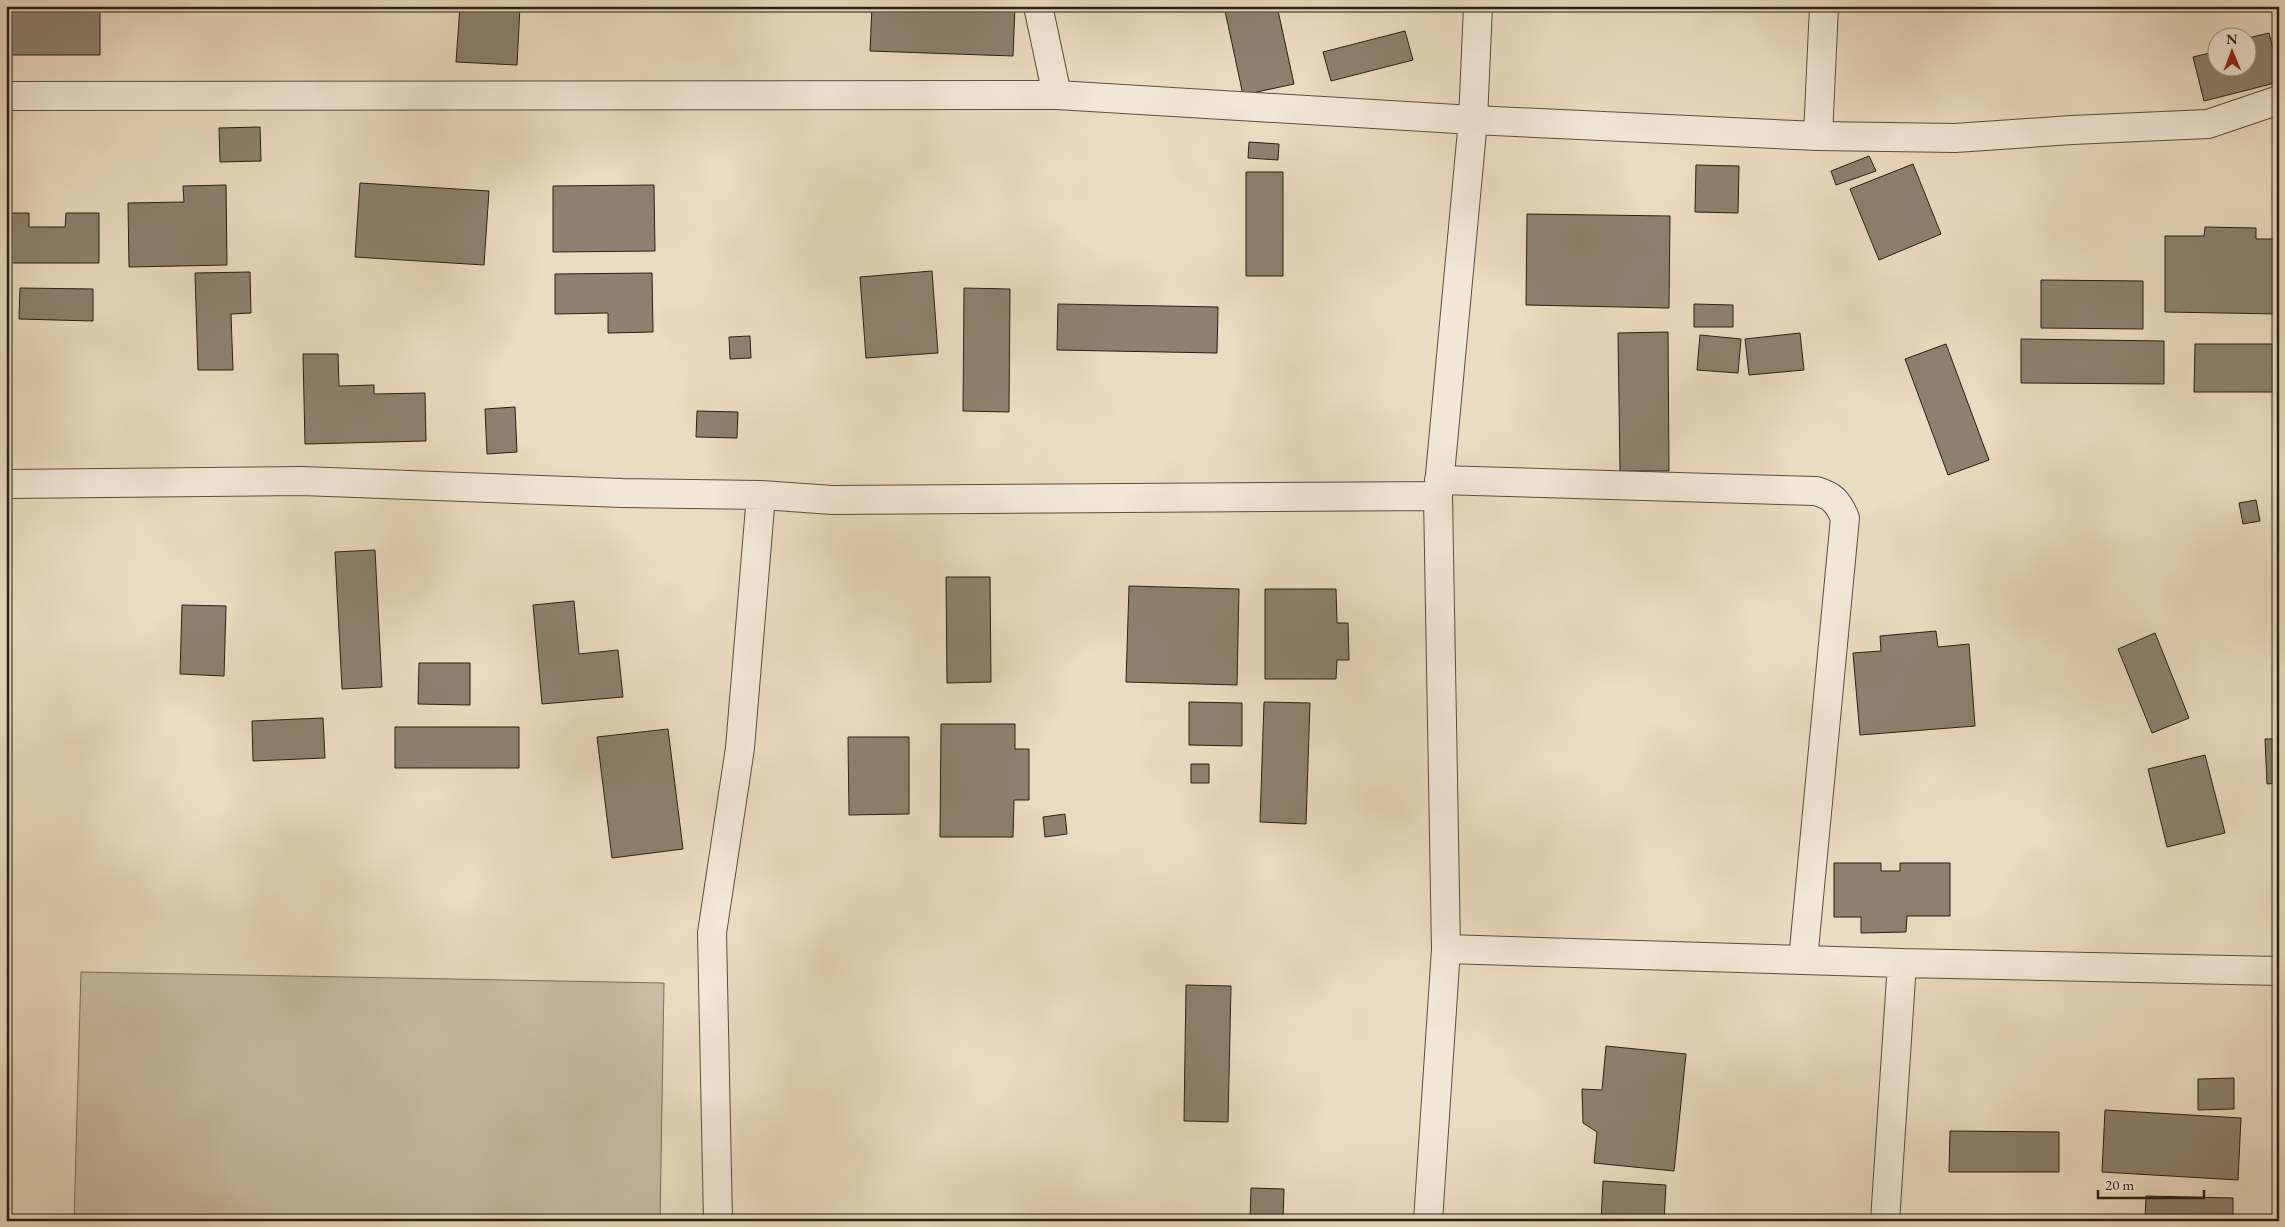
<svg xmlns="http://www.w3.org/2000/svg" width="2285" height="1227" viewBox="0 0 2285 1227" font-family="'EB Garamond',serif">
<rect width="100%" height="100%" fill="#eadcc1"/>
<filter id="stains"><feTurbulence type="fractalNoise" baseFrequency=".004" numOctaves="4"/><feColorMatrix values="0 0 0 0 .2 0 0 0 0 .09 0 0 0 0 .02 0 0 0 .5 -.17"/></filter>
<radialGradient id="worn" r=".72"><stop offset=".6" stop-color="#630" stop-opacity="0"/><stop offset="1" stop-color="#630" stop-opacity=".3"/></radialGradient>
<path fill="#c9bca4" stroke="#786e5d" d="M81,972L664,983L660,1221H74Z"/>
<path fill="#8c826f" stroke="#272016" d="M6,6H100V55H6Z
M460,6H520L517,65L456,62Z
M872,6H1015L1013,56L870,51Z
M1224,6H1277L1294,84L1243,95Z
M1405,31L1413,60L1331,81L1323,52Z
M2269,33L2279,72V82L2204,101L2193,57L2218,51V68H2248V38Z
M260,127L261,161L220,162L219,128Z
M1249,142L1279,144L1278,160L1248,158Z
M1869,156L1876,171L1836,185L1831,171Z
M1913,164L1941,234L1879,260L1850,189Z
M1696,165L1739,166L1738,213L1695,212Z
M1246,172H1283V276H1246Z
M360,183L489,191L484,265L355,257Z
M226,185L227,265L129,267L128,203L184,202L183,186Z
M654,185L655,251L553,252V186Z
M6,213H29V227H65L66,213H99V263H6Z
M1527,214L1670,216L1669,308L1526,305Z
M2205,227L2256,228V239H2279V314L2165,312V236H2204Z
M932,271L938,353L866,358L860,277Z
M250,272L251,313L231,314L233,370H198L195,273Z
M652,273L653,332L608,333V313L555,314V274Z
M2041,280L2143,281V329L2041,328Z
M20,288L93,289V321L19,319Z
M964,288L1010,289L1009,412L963,411Z
M1058,304L1218,307L1217,353L1057,350Z
M1694,304L1733,305V327H1694Z
M1668,332L1669,471H1620L1618,333Z
M1800,333L1804,370L1749,375L1745,339Z
M1700,335L1741,339L1738,373L1697,370Z
M750,336L751,358L730,359L729,337Z
M2021,339L2164,341V384L2021,383Z
M1946,344L1989,460L1948,475L1905,359Z
M2195,344H2277V392H2194Z
M303,354H338L339,386L374,385V394L425,393L426,441L305,444Z
M515,407L517,452L487,454L485,409Z
M697,411L738,412L737,438L696,437Z
M2256,500L2260,521L2243,524L2239,503Z
M375,550L382,687L342,689L335,552Z
M946,577H990L991,682L947,683Z
M1129,586L1239,589L1237,685L1126,682Z
M1265,589H1336L1337,623H1348L1349,660H1337L1336,679H1265Z
M574,601L579,654L618,650L623,697L542,704L533,605Z
M182,605L226,606L224,676L180,674Z
M1936,631L1938,647L1969,644L1975,726L1860,735L1853,653L1881,651L1880,636Z
M2155,633L2189,718L2152,733L2118,649Z
M419,663H470V705L418,704Z
M1189,702L1242,703V746L1189,745Z
M1264,702L1310,703L1306,824L1260,822Z
M323,718L325,758L253,761L252,721Z
M941,724H1015V749H1029V800H1014L1013,837H940Z
M395,727H519V768H395Z
M668,729L683,849L612,858L597,737Z
M848,737H909V814L849,815Z
M2265,739H2279V783L2267,784Z
M2205,755L2225,833L2167,847L2148,769Z
M1191,764H1209V783H1191Z
M1065,814L1067,834L1045,837L1043,817Z
M1834,863H1881V871H1900V863H1950V916H1907L1906,932L1861,933V917H1834Z
M1186,985L1231,986L1228,1122L1184,1121Z
M1606,1046L1686,1054L1674,1171L1594,1163L1597,1132L1583,1123L1582,1089L1602,1090Z
M2234,1078V1109L2198,1110V1079Z
M2105,1110L2241,1118L2238,1180L2102,1172Z
M1950,1131L2059,1132V1172H1949Z
M1603,1181L1666,1185L1664,1221H1601Z
M1251,1188L1284,1189L1283,1221H1250Z
M2146,1196L2233,1198V1221H2145Z"/>
<g fill="none" stroke-linecap="round" stroke-linejoin="round">
<defs>
<path id="minor" d="M1038,6L1057,95
M6,96L1057,95L1473,120L1818,136L1955,138L2072,130L2208,124L2279,100
M1818,136L1824,6
M1439,480L1816,491C1833,496 1838,502 1845,518L1803,960
M6,484L302,481L622,493L761,495L832,500L1438,496
M1446,949L1902,963L2279,971
M718,1221L712,933L740,748L761,495
M1428,1221L1446,949L1438,496L1473,120L1478,6
M1885,1221L1902,963"/>
</defs>
<use href="#minor" stroke="#584f41" stroke-width="30"/>
<use href="#minor" stroke="#f1e8d7" stroke-width="28"/>
</g>
<rect width="2285" height="1227" fill="none" stroke="#eadcc1" stroke-width="25"/>
<rect x="8" y="8" width="2270" height="1212" fill="none" stroke="#272016" stroke-width="2.5"/>
<rect x="12" y="12" width="2260" height="1202" fill="none" stroke="#272016"/>
<g transform="translate(2232 52) rotate(359)"><circle r="24" fill="#f1e8d7" stroke="#a0988a"/>
<path d="M0-4L9 19L0 12L-9 19Z" fill="#8f2418"/>
<text y="-8" font-size="14" font-weight="bold" text-anchor="middle" fill="#272016">N</text>
</g>
<path d="M2098 1190v8h106v-8" fill="none" stroke="#272016" stroke-width="2.5"/>
<text x="2105" y="1190" font-size="15" fill="#272016" stroke="#f1e8d7" stroke-width="4" paint-order="stroke">20 m</text>
<rect width="100%" height="100%" filter="url(#stains)"/>
<rect width="100%" height="100%" fill="url(#worn)"/>
</svg>
